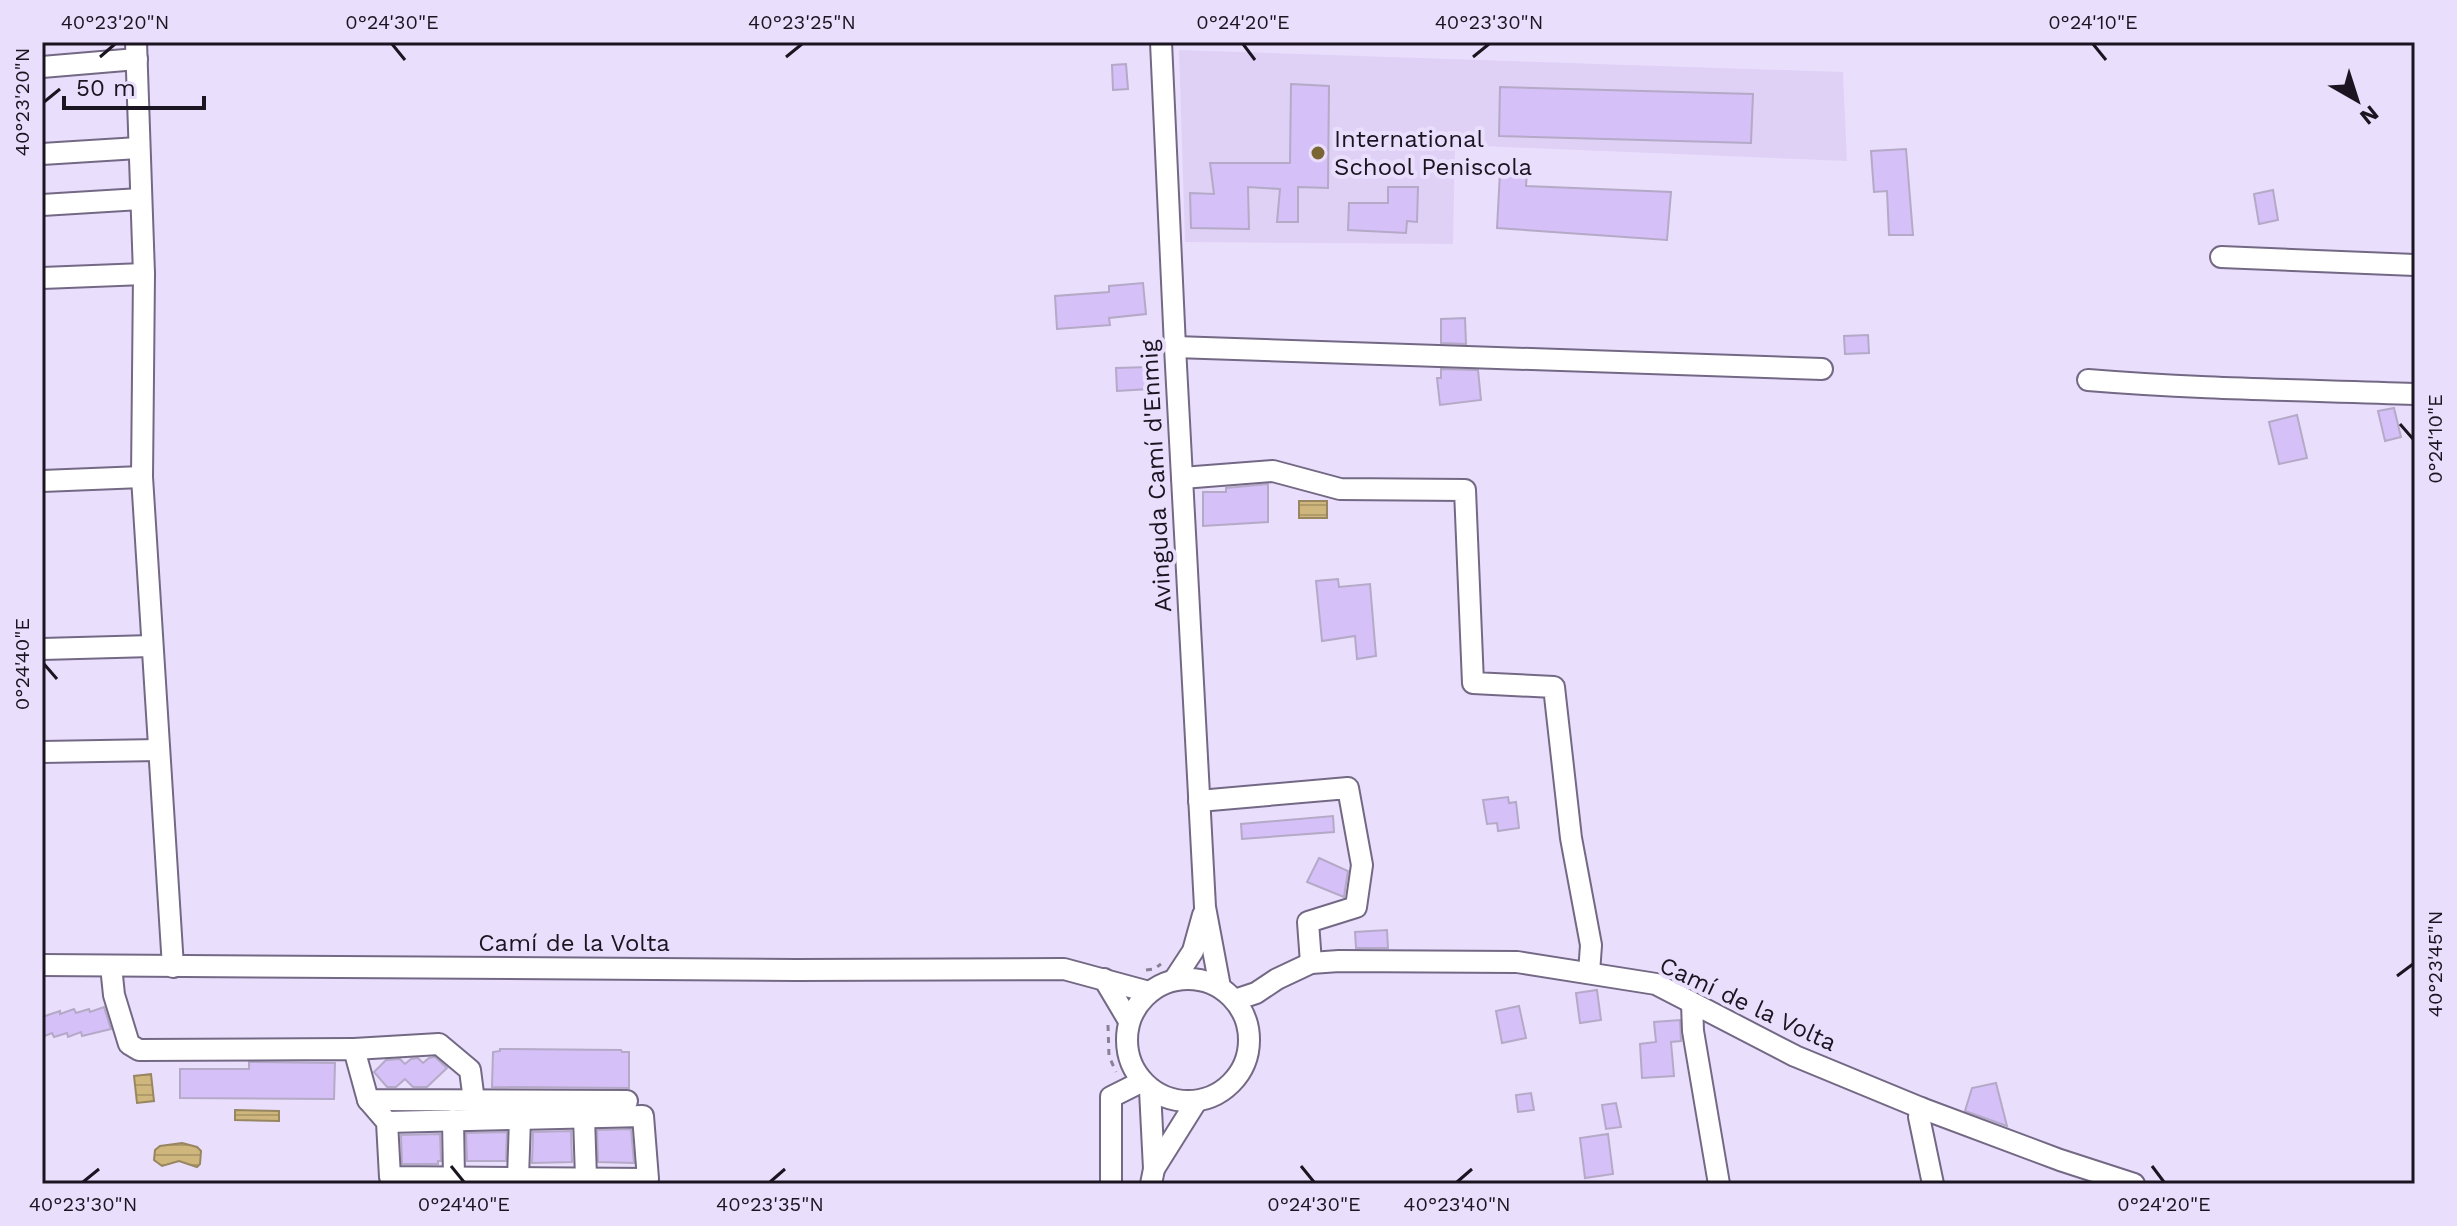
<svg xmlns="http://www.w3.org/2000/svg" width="2457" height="1226" font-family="'Work Sans',sans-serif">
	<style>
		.built { fill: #dfd1f6 }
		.water { fill: url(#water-rules); stroke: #988660; stroke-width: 2 }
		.building { fill: #d6c0f8; stroke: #b4a9c6; stroke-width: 2 }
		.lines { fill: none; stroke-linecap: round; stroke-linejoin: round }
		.minor-casing { stroke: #736984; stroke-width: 24 }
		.path { stroke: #898196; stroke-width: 3; stroke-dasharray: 6 6; stroke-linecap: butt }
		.minor { stroke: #fff; stroke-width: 20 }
		.ticks { fill: none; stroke: #1a1520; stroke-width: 3 }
		.poi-dot { fill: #7a6635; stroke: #eadefd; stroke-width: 3 }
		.labels { text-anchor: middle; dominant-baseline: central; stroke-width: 8; stroke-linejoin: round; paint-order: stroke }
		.poi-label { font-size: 24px; fill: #1a1520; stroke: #eadefd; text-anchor: start }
		.street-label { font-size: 24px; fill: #1a1520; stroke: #eadefd }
		.neatline { fill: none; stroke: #1a1520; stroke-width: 3 }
		.ticks-label { font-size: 20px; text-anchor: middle; fill: #1a1520 }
	</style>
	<defs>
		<pattern id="water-rules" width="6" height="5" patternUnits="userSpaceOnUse" patternTransform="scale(2)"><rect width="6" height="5" fill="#ceb67c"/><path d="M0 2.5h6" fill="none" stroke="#b09c6b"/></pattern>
	</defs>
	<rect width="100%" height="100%" fill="#eadefd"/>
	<polygon class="built" points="1179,50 1843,72 1847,161 1455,145 1453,244 1185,242"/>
	<g class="water">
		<rect x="1299" y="501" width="28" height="17"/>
		<polygon points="151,1074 154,1101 137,1103 134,1076"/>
		<polygon points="235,1110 279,1111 279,1121 235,1120"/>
		<polygon points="182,1143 197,1147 201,1151 200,1164 197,1167 179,1161 162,1166 154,1160 155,1150 160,1146"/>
	</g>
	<g class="building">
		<polygon points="1126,64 1128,89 1113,90 1112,65"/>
		<polygon points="1291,84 1329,86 1328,188 1298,187 1298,222 1277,222 1280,189 1248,187 1249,229 1191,228 1190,193 1214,194 1210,163 1290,163"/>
		<polygon points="1500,87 1753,94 1751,143 1499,136"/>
		<polygon points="1906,149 1913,235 1889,235 1887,191 1874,192 1871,151"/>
		<polygon points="1500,172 1527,172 1526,186 1671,192 1667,240 1497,228"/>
		<polygon points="1388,187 1418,187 1417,222 1407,221 1406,233 1348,230 1349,203 1388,203"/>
		<polygon points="2273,190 2278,220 2259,224 2254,194"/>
		<polygon points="1143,283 1146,314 1109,318 1110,325 1057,329 1055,296 1109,292 1109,286"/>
		<polygon points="1465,318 1466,344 1441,343 1441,319"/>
		<polygon points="1868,335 1869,353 1845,354 1844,336"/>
		<polygon points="1149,367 1150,389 1117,391 1116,368"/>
		<polygon points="1441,369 1478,370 1481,400 1440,405 1437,378 1441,378"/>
		<polygon points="2394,408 2401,437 2385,441 2378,411"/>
		<polygon points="2297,415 2307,458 2279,464 2269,422"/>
		<polygon points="1268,484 1268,522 1203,526 1203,492 1226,492 1226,488"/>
		<polygon points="1338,579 1339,587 1370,584 1376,656 1357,659 1355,636 1322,641 1316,581"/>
		<polygon points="1508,797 1509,803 1516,802 1519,828 1498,831 1497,823 1487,824 1483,800"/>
		<polygon points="1333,816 1334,832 1242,839 1241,824"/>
		<polygon points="1319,858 1348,871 1344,897 1307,882"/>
		<polygon points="1387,930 1388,948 1356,948 1355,932"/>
		<polygon points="1597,990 1601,1020 1580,1023 1576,993"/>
		<polygon points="1519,1006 1526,1038 1502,1043 1496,1011"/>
		<polygon points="104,1007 111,1029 82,1036 81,1032 68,1037 67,1033 54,1037 52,1033 42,1037 42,1017 60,1011 60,1014 74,1009 76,1013 89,1009 90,1012"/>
		<polygon points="1680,1020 1681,1041 1671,1042 1674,1076 1642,1078 1640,1044 1656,1042 1654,1022"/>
		<polygon points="500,1049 621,1050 622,1052 629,1052 629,1088 492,1087 493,1052 500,1051"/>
		<polygon points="435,1057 447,1068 427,1087 413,1087 405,1079 396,1087 387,1087 374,1072 386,1060 400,1059 405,1064 411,1059 418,1058 423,1063 429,1058"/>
		<polygon points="249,1062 335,1063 334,1099 180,1098 180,1069 249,1069"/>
		<polygon points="1996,1083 2007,1126 1965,1111 1972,1088"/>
		<polygon points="1531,1093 1534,1110 1518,1112 1516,1095"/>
		<polygon points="1616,1103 1621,1127 1606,1129 1602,1105"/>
		<polygon points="631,1129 634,1163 598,1162 597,1130"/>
		<polygon points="571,1131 572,1162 532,1163 533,1132"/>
		<polygon points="507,1132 506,1161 467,1161 466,1133"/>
		<polygon points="440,1134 441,1161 438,1161 438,1164 402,1164 401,1135"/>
		<polygon points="1608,1134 1613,1174 1585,1178 1580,1138"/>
	</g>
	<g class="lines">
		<defs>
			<g id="minor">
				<polyline points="136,42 144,274 142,477 173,967"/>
				<polyline points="1161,42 1175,347 1205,907 1220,987"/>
				<polyline points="42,67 137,59"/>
				<polyline points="42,154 138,148"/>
				<polyline points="42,205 140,199"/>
				<polyline points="2221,257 2415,265"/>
				<polyline points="42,278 144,274"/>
				<polyline points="1175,347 1822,369"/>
				<path d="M2088,380c109,9 218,10 327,14"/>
				<polyline points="1182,478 1273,471 1340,489 1465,490 1473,683 1554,687 1571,838 1591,945 1589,973"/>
				<polyline points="42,481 142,477"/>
				<polyline points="42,649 152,646"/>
				<polyline points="42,752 159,750"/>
				<polyline points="1199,801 1348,788 1362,865 1356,907 1308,922 1311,963"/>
				<polyline points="42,965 796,970 1064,969 1149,992"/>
				<polyline points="111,966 114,995 129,1044 139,1050 354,1049 368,1100 627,1101"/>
				<circle cx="1188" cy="1040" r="61"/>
				<polyline points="1104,979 1129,1021"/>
				<polyline points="1174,980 1193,951 1203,915"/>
				<polyline points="1235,1000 1256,993 1277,979 1311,963 1339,961 1517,962 1656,984 1795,1056 1921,1108 2060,1160 2134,1184"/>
				<polyline points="1692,1003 1693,1031 1719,1184"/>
				<polyline points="354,1049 439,1044 470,1070 474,1101"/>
				<polyline points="1150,1090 1154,1169 1151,1184"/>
				<polyline points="368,1100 387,1122 390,1177 648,1179 643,1116 387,1122"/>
				<polyline points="1921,1108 1919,1117 1933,1184"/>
				<polyline points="584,1117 586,1178"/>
				<polyline points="453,1120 454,1178"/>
				<polyline points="1154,1169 1196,1102"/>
				<polyline points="518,1178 520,1119"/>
				<polyline points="1111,1184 1111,1097 1141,1082"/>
			</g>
		</defs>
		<use href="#minor" class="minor-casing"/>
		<g class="path">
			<polyline points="1146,970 1154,969 1161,964"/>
			<polyline points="1108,1025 1109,1056 1116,1072"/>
		</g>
		<use href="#minor" class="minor"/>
	</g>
	<path class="ticks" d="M392,44l13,16M1243,44l12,16M2093,44l13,16M100,57l15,-13M786,57l16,-13M1473,57l16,-13M44,102l16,-13M2400,424l13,15M44,664l13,15M2397,976l16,-12M451,1166l13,16M1301,1166l13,16M2152,1166l12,16M83,1182l16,-13M770,1182l15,-13M1457,1182l15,-13"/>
	<circle class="poi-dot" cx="1318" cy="153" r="8"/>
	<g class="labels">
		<g class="poi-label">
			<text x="1334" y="139">International<tspan x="1334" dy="28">School Peniscola</tspan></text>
		</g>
		<g class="street-label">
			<text transform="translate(1156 476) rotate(-93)">Avinguda Camí d'Enmig</text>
			<text x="574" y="943">Camí de la Volta</text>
			<text transform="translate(1748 1004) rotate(25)">Camí de la Volta</text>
		</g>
	</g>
	<rect width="2457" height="1226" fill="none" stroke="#eadefd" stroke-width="88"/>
	<g transform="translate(2357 100) rotate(141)" stroke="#eadefd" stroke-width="6" paint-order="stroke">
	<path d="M0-6L14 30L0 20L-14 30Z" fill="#1a1520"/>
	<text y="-12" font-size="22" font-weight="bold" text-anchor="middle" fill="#1a1520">N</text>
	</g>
	<path d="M64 96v12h140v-12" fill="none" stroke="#1a1520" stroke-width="4"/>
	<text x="76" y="96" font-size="24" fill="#1a1520" stroke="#eadefd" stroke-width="6" paint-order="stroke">50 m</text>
	<rect x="44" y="44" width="2369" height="1138" class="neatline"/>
	<g class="ticks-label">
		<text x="115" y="29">40°23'20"N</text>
		<text x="392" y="29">0°24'30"E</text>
		<text x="802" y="29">40°23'25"N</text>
		<text x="1243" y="29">0°24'20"E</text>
		<text x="1489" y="29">40°23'30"N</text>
		<text x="2093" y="29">0°24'10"E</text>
		<text transform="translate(22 102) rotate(-90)" y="7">40°23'20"N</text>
		<text transform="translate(2435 439) rotate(-90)" y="7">0°24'10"E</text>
		<text transform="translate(22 664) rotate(-90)" y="7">0°24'40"E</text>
		<text transform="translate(2435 964) rotate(-90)" y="7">40°23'45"N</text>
		<text x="83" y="1211">40°23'30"N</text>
		<text x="464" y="1211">0°24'40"E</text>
		<text x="770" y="1211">40°23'35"N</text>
		<text x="1314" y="1211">0°24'30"E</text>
		<text x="1457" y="1211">40°23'40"N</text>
		<text x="2164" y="1211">0°24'20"E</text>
	</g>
</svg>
